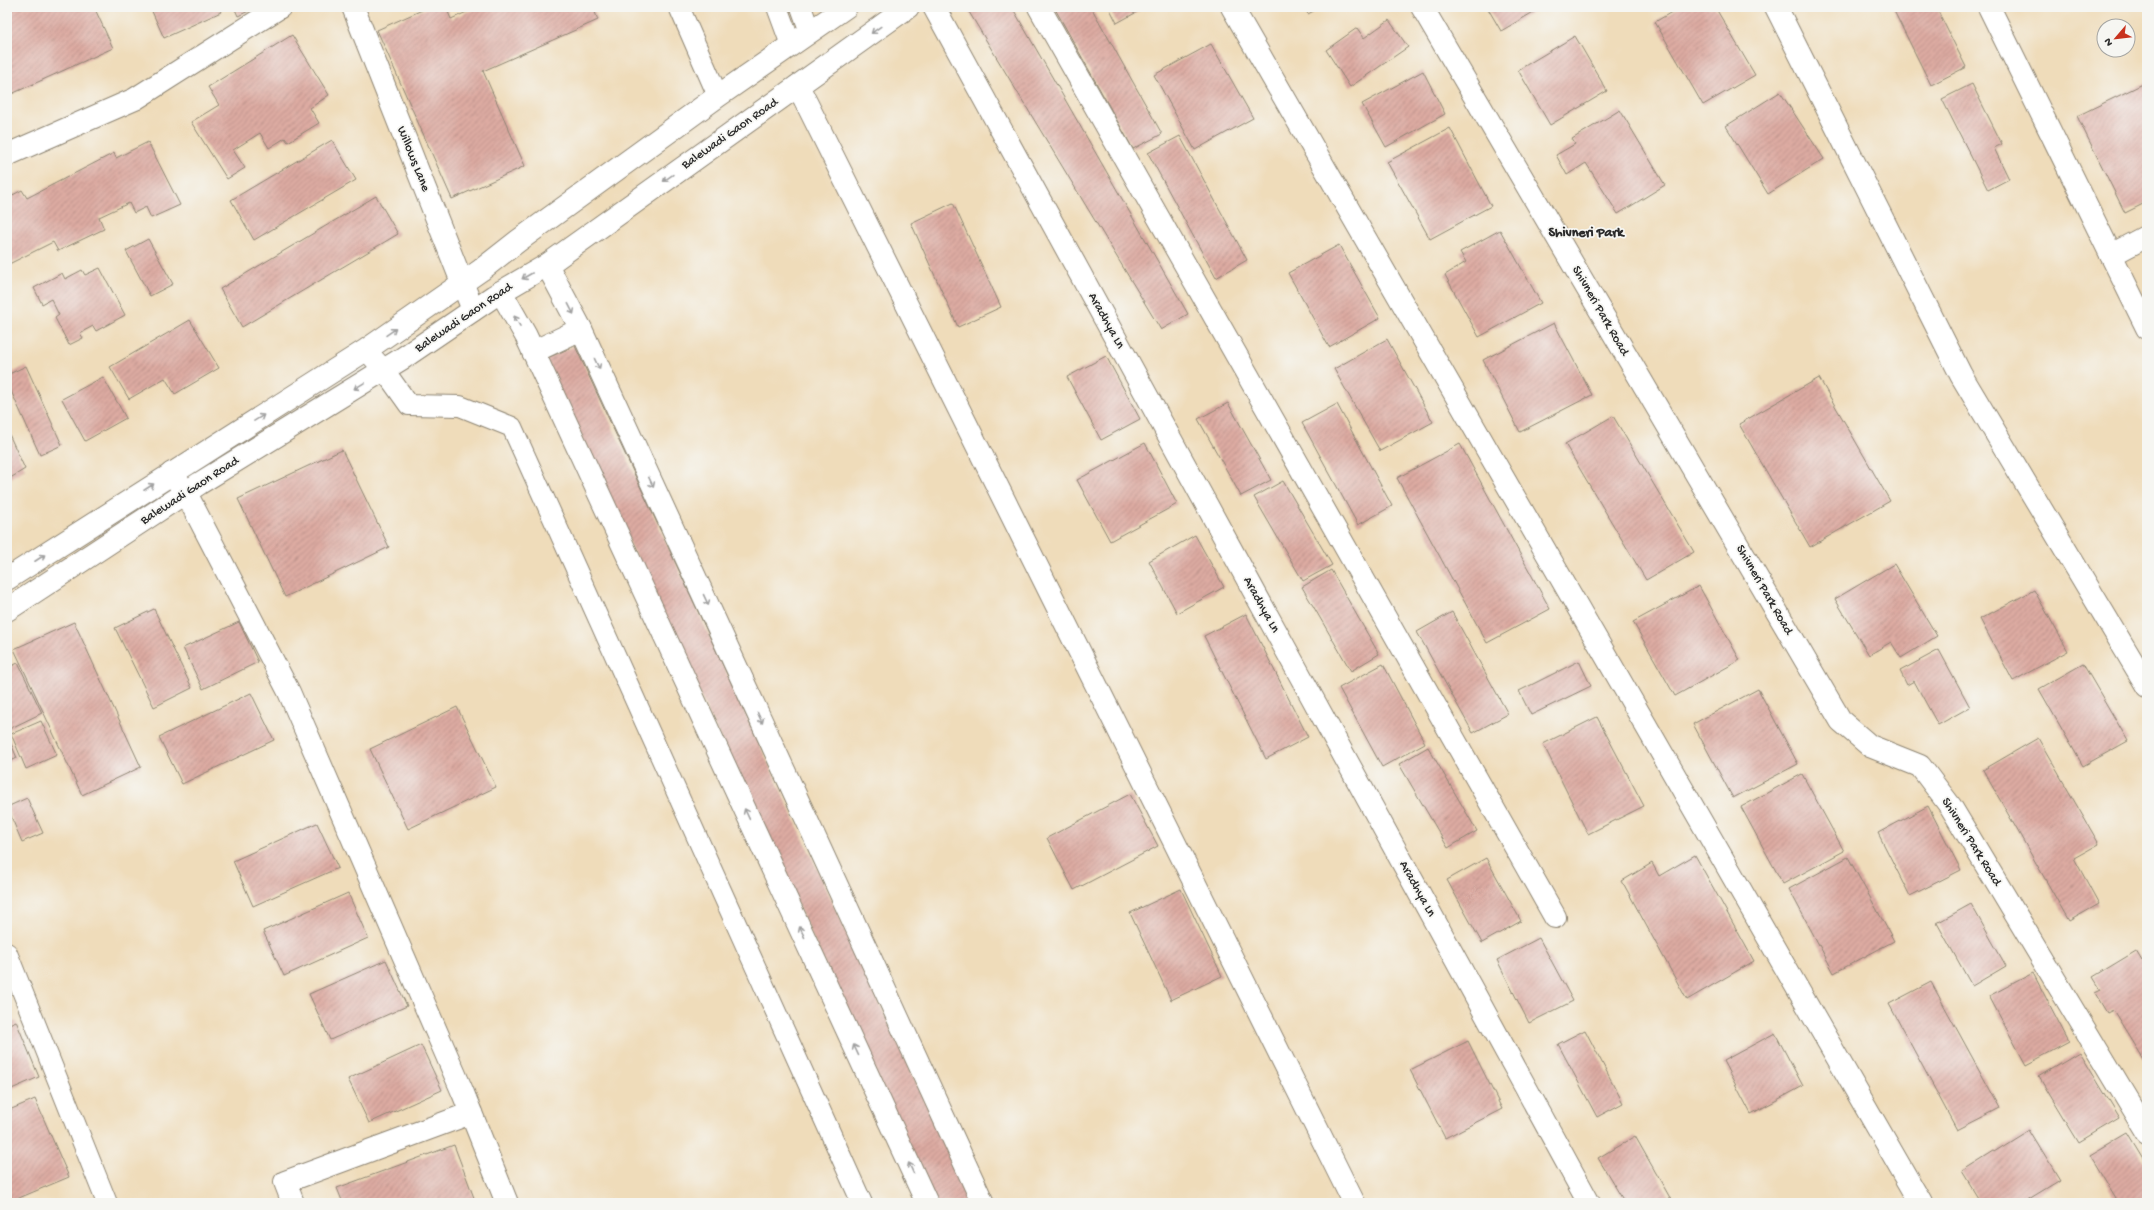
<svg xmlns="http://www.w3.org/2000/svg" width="2154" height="1210" font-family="'Gochi Hand',sans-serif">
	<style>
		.building { fill: url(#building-hatch) }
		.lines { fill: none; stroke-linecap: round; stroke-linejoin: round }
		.lane-casing { stroke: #8d8472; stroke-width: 22 }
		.street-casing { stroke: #8d8472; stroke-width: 24 }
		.secondary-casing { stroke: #8d8472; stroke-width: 24 }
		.lane { stroke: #fff; stroke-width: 20 }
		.street { stroke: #fff; stroke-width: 22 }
		.secondary { stroke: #fff; stroke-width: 22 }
		.oneway { stroke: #a0a0a0 }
		.labels { text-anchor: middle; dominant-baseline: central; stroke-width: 3.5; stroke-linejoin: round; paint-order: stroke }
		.street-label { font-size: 13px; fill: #2b2b2b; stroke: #f6f6f2 }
		.neighbourhood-label { font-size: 14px; font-weight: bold; fill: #2b2b2b; stroke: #f6f6f2 }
	</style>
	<defs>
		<pattern id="building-hatch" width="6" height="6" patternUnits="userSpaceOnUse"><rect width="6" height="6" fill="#ddaba2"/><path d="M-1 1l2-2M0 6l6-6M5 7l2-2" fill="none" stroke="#b38b84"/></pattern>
	</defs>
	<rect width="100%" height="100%" fill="#f6f6f2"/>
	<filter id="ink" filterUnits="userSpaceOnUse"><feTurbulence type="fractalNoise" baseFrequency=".025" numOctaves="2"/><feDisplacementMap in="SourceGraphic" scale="8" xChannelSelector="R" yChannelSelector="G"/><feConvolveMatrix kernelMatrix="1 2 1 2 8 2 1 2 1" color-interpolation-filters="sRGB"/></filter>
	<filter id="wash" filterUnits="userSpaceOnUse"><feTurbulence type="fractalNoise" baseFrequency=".012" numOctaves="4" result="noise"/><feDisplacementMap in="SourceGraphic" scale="16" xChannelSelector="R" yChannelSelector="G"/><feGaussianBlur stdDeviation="0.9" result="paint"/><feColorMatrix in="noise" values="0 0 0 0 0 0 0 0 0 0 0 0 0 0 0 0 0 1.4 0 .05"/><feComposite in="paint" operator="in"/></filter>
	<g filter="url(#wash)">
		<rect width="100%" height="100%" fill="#efdcba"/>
		<g id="blocks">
			<g class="building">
				<polygon points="7,7 94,7 113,48 7,96"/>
				<polygon points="150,7 218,7 221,12 164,38"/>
				<polygon points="234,7 257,7 238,16"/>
				<polygon points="429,7 446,7 451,19 478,7 593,7 598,20 483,71 525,166 452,199 377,30"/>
				<polygon points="966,7 1012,7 1188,314 1161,330"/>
				<polygon points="1054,7 1091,7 1162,134 1133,149"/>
				<polygon points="1109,7 1146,7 1117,23"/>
				<polygon points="1303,7 1321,7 1308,14"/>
				<polygon points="1487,7 1542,7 1501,31"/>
				<polygon points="1680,7 1715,7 1755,75 1703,105 1655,22"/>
				<polygon points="1892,7 1936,7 1966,67 1931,85"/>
				<polygon points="1389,20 1408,47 1350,87 1326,50 1357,28 1364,38"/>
				<polygon points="292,35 329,95 310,108 319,123 288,142 285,138 269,148 260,133 233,150 245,168 227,179 191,122 219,105 208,87"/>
				<polygon points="1575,36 1607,91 1550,125 1518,70"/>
				<polygon points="1211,44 1253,118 1195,150 1154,75"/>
				<polygon points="1423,71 1445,114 1386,147 1362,104"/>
				<polygon points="2147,82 2147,202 2125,213 2077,116"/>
				<polygon points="1972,84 2002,144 1994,148 2009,179 1988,190 1942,99"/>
				<polygon points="1780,92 1824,159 1768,194 1726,126"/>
				<polygon points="1620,110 1665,185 1618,214 1586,163 1567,175 1556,155 1575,144 1572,139"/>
				<polygon points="1450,128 1491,206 1430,239 1387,162"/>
				<polygon points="1180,136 1247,260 1216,278 1148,153"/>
				<polygon points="332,140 356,180 254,240 231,200"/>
				<polygon points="148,142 180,205 151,218 146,207 134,213 129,203 99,217 104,229 58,251 53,242 7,265 7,198 22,190 27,198 114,153 116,158"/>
				<polygon points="376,196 398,234 242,327 220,289"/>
				<polygon points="953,203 1001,307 958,327 911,223"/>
				<polygon points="1500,230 1541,303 1479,337 1445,275 1466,262 1460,252"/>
				<polygon points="148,239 173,284 150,296 126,251"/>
				<polygon points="1339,245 1380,318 1329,347 1288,273"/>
				<polygon points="100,268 125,315 96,331 93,326 80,333 83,338 69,345 55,318 59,315 51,299 42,304 34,288 62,273 65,279 82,270 85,275"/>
				<polygon points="190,320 219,368 175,394 165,378 129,399 110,367"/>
				<polygon points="1554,323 1592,395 1520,432 1483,360"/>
				<polygon points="1387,339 1433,422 1380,451 1334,369"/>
				<polygon points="575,346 972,1203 935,1203 545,359"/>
				<polygon points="1106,356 1140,419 1101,440 1067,377"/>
				<polygon points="26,366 62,445 40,455 7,382 7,375"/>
				<polygon points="103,377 126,418 85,441 62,399"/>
				<polygon points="1819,378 1890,501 1810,547 1739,424"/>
				<polygon points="1228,403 1271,480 1241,496 1198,419"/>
				<polygon points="1337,404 1392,506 1358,525 1302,423"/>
				<polygon points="1613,416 1694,552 1646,580 1565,444"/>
				<polygon points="7,430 25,469 7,480"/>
				<polygon points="1145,443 1177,504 1110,541 1077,480"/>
				<polygon points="1460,444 1550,609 1487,643 1397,478"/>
				<polygon points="342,450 389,547 285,597 238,499"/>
				<polygon points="1283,481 1332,565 1303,581 1254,497"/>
				<polygon points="1195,535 1224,587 1177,613 1149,561"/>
				<polygon points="1894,564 1937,636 1901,658 1891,642 1869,655 1835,599"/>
				<polygon points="1331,570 1379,654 1351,671 1302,587"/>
				<polygon points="1699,586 1740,660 1675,696 1633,622"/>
				<polygon points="2034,590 2068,651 2013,681 1980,619"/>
				<polygon points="154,609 192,688 154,707 115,628"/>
				<polygon points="1452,612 1508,714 1473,733 1417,632"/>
				<polygon points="1246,614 1308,737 1266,759 1204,636"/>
				<polygon points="74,622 141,767 82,795 14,649"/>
				<polygon points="239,622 258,662 203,689 183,648"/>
				<polygon points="1939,650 1970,707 1938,725 1914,681 1907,685 1900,671"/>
				<polygon points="1579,661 1591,686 1531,715 1519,691"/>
				<polygon points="18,663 42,713 7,730 7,668"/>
				<polygon points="1383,664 1425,743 1382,767 1339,688"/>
				<polygon points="2083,664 2128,741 2083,766 2039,689"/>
				<polygon points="1758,689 1798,764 1733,798 1693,724"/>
				<polygon points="251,693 274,740 182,784 159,737"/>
				<polygon points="457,707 496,787 408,829 370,749"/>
				<polygon points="1597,717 1644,806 1588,834 1543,744"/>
				<polygon points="41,721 57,755 26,769 11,734"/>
				<polygon points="2038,738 2099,844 2074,858 2099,904 2069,921 1983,770"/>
				<polygon points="9,739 17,758 7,763 7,740"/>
				<polygon points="1428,747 1477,831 1448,848 1399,764"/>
				<polygon points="1802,774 1844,851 1783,884 1741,807"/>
				<polygon points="1130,794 1158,846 1074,890 1047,838"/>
				<polygon points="27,798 43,833 22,842 7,807"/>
				<polygon points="1928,806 1961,870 1910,896 1878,833"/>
				<polygon points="317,823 338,868 253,906 233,861"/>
				<polygon points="1695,855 1754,961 1687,1000 1622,881 1652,863 1659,876"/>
				<polygon points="1848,857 1894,941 1834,973 1789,889"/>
				<polygon points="1486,858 1521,921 1482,943 1447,880"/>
				<polygon points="1181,889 1222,976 1171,1000 1130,913"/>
				<polygon points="348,893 368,938 284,976 263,931"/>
				<polygon points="1971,904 2006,966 1972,986 1937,923"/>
				<polygon points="1539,938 1573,1001 1529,1023 1497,960"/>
				<polygon points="2136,951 2142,961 2147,958 2147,1065 2113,1010 2107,1013 2095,993 2101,990 2093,977"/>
				<polygon points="386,960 407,1006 330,1040 309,994"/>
				<polygon points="2033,973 2069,1042 2026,1065 1989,996"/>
				<polygon points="1931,982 2000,1108 1957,1130 1889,1004"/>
				<polygon points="16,1021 39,1077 7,1091 7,1025"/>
				<polygon points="1585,1030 1623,1103 1597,1117 1558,1044"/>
				<polygon points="1775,1033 1803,1086 1751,1114 1723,1061"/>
				<polygon points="1468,1041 1502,1109 1445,1138 1410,1070"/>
				<polygon points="421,1045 442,1090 369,1123 348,1079"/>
				<polygon points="2079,1052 2119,1118 2079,1142 2039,1076"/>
				<polygon points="35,1099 69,1177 7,1203 7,1111"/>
				<polygon points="2029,1130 2060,1181 2024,1203 1981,1203 1962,1172"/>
				<polygon points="2127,1133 2147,1166 2147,1203 2119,1203 2090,1155"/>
				<polygon points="1635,1136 1673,1203 1625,1203 1598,1158"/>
				<polygon points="454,1145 476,1203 343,1203 337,1188"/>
			</g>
		</g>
	</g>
	<g filter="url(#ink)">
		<use href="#blocks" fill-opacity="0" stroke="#8d8472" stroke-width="1"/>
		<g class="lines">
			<defs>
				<g id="lane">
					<polyline points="679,7 718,96"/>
					<polyline points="777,7 791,45"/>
					<polyline points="801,7 810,32"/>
					<polyline points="366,350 384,370 409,405 460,406 512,427 862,1203"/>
					<polyline points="7,953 107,1203"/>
				</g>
				<g id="street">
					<polyline points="353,7 473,310"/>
					<polyline points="934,7 1589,1203"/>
					<polyline points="1039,7 1555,917"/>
					<polyline points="1232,7 1921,1203"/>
					<polyline points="1422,7 1841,721 1870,746 1920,766 1951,807 2147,1133"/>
					<polyline points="1776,7 1961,375 2147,686"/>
					<polyline points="1989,7 2147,328"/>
					<polyline points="798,86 1354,1203"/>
					<polyline points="7,155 135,99 280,7"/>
					<polyline points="2111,255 2147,236"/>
					<polyline points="547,265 581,329 983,1203"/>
					<polyline points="501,292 526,336 927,1203"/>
					<polyline points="533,352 581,329"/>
					<polyline points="172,473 186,493 289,692 463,1093 507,1203"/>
					<polyline points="293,1203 285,1182 471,1113"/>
				</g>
				<g id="secondary">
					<polyline points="7,579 366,350 481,270 518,241 718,96 846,7"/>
					<polyline points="7,610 200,483 403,358 494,296 547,265 908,7"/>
				</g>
			</defs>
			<use href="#lane" class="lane-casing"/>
			<use href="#street" class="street-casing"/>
			<use href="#secondary" class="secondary-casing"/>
			<use href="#lane" class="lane"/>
			<use href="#street" class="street"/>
			<use href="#secondary" class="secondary"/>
		</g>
		<defs><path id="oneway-shaft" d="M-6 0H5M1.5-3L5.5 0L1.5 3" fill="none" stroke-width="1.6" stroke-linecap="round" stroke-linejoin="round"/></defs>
		<g class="oneway">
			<use href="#oneway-shaft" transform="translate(876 30) rotate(144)"/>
			<use href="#oneway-shaft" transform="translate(668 178) rotate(145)"/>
			<use href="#oneway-shaft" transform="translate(527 276) rotate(150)"/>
			<use href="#oneway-shaft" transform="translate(571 309) rotate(63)"/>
			<use href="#oneway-shaft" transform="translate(517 321) rotate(-120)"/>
			<use href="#oneway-shaft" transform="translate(391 332) rotate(-35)"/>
			<use href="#oneway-shaft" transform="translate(597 364) rotate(65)"/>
			<use href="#oneway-shaft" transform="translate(359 386) rotate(149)"/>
			<use href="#oneway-shaft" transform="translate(259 418) rotate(-32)"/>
			<use href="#oneway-shaft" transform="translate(651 482) rotate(65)"/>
			<use href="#oneway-shaft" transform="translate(149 487) rotate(-33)"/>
			<use href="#oneway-shaft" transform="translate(40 558) rotate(-33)"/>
			<use href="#oneway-shaft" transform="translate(706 600) rotate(65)"/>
			<use href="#oneway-shaft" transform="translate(760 718) rotate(65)"/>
			<use href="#oneway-shaft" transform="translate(747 814) rotate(-115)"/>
			<use href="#oneway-shaft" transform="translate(802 932) rotate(-115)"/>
			<use href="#oneway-shaft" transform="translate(856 1050) rotate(-115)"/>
			<use href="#oneway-shaft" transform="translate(911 1168) rotate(-115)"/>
		</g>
	</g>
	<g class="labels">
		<g class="street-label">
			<text transform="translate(730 134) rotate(-35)">Balewadi Gaon Road</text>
			<text transform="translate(413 159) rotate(68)">Willows Lane</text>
			<text transform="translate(1600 311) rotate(60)">Shivneri Park Road</text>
			<text transform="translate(464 318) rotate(-34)">Balewadi Gaon Road</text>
			<text transform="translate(1106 321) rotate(61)">Aradhya Ln</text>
			<text transform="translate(190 491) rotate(-33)">Balewadi Gaon Road</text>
			<text transform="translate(1764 590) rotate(60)">Shivneri Park Road</text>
			<text transform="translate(1261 605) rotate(61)">Aradhya Ln</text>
			<text transform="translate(1971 842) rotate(58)">Shivneri Park Road</text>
			<text transform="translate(1417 889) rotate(61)">Aradhya Ln</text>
		</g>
		<g class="neighbourhood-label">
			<text x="1586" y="233">Shivneri Park</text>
		</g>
	</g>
	<rect width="2154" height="1210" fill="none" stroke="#f6f6f2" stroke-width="24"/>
	<g transform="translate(2116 38) rotate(242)"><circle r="19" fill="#f6f6f2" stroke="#a5a5a2"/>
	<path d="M0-3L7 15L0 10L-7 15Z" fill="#c8321e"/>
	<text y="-6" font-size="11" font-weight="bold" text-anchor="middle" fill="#2b2b2b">N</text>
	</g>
</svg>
